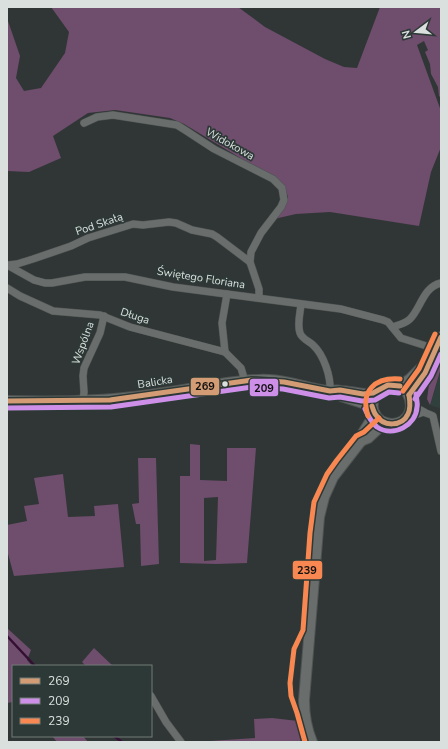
<svg xmlns="http://www.w3.org/2000/svg" width="448" height="749" font-family="'Nunito Sans',sans-serif">
	<style>
		.built { fill: #30413d }
		.green { fill: #6e4d6d; fill-rule: evenodd }
		.lines { fill: none; stroke-linecap: round; stroke-linejoin: round }
		.stream { stroke: #350e34; stroke-width: 2.5 }
		.street-casing { stroke: #4f5453; stroke-width: 8 }
		.secondary-casing { stroke: #4f5453; stroke-width: 12 }
		.street { stroke: #696e6c; stroke-width: 7 }
		.secondary { stroke: #696e6c; stroke-width: 10 }
		.bus-1-casing { stroke: #2d3936; stroke-width: 8 }
		.bus-2-casing { stroke: #2d3936; stroke-width: 8 }
		.bus-3-casing { stroke: #2d3936; stroke-width: 8 }
		.bus-1 { stroke: #d39c74; stroke-width: 5 }
		.bus-2 { stroke: #ce8fe9; stroke-width: 5 }
		.bus-3 { stroke: #f88751; stroke-width: 5 }
		.bus-dot { fill: #d9e0de; stroke: #2d3936; stroke-width: 1.5 }
		.labels { text-anchor: middle; dominant-baseline: central; stroke-width: 3.5; stroke-linejoin: round; paint-order: stroke }
		.street-label { font-size: 11px; fill: #d9e0de; stroke: #2d3936 }
		.line-badge { stroke: #2d3936; stroke-width: 1.5 }
		.pale-badge-label { font-size: 11px; text-anchor: middle; font-weight: bold; fill: #111 }
	</style>
	<rect width="100%" height="100%" fill="#303635"/>
	<polygon class="built" points="441,361 441,407 439,408 430,405 436,387 441,368 439,364"/>
	<g class="green">
		<polygon points="51,7 238,7 265,27 325,59 344,67 357,68 380,7 441,7 441,98 439,96 438,87 431,74 430,64 425,52 428,50 427,48 424,41 417,45 441,111 441,147 431,172 419,226 330,212 296,214 274,219 282,211 288,197 285,188 247,162 184,124 170,118 115,110 88,113 53,136 61,158 29,172 7,171 7,21 8,21 20,56 16,78 24,91 41,88 65,53 69,32"/>
		<polygon points="439,364 441,368 430,405 427,399 429,384 427,383"/>
		<path d="M190,444l10,1v35l27,1v-33h29l-9,115 -31,1 -36,-1v-87h10zM218,497l-2,63 -12,1v-63z"/>
		<polygon points="138,458 156,458 159,564 141,566 140,524 136,524 132,504 139,503"/>
		<polygon points="63,474 68,517 95,516 94,506 118,504 124,567 14,576 7,550 7,525 27,521 24,506 39,504 34,478"/>
		<polygon points="7,628 31,650 27,660 32,666 13,666 13,702 7,703"/>
		<polygon points="94,648 113,666 86,666 82,662"/>
		<polygon points="272,718 298,721 300,735 304,742 195,742 255,738 254,719"/>
		<polygon points="52,736 83,736 88,742 57,742"/>
	</g>
	<g class="lines">
		<g class="stream">
			<polyline points="7,636 35,666"/>
			<polyline points="114,736 122,742"/>
		</g>
		<defs>
			<g id="street">
				<polyline points="84,123 97,117 113,115 177,125 185,130 214,149 273,179 282,188 284,200 281,207 261,233 251,252 250,262"/>
				<polyline points="7,265 34,280 45,283 52,283 85,277 125,277 173,287 341,309 383,320 388,322 401,338 436,349"/>
				<polyline points="8,265 17,264 33,259 71,246 88,238 133,224 143,225 169,222 176,223 192,230 212,234 217,237 250,262 259,289 259,298"/>
				<polyline points="7,288 20,296 53,311 100,315 130,327 225,352 241,368 245,381"/>
				<path d="M301,305c-1,8 -4,20 -1,28 2,6 9,8 13,12 11,10 18,32 17,46"/>
				<path d="M392,327c6,-2 13,-3 18,-8 11,-11 13,-32 31,-36"/>
				<polyline points="225,352 222,323 227,294"/>
				<polyline points="83,401 84,392 83,376 84,368 100,333 104,316"/>
				<path d="M411,405c5,2 8,4 13,7 3,2 6,2 9,4l8,35"/>
				<polyline points="406,418 424,412"/>
				<polyline points="151,696 166,722 181,742"/>
			</g>
			<g id="secondary">
				<polyline points="400,386 410,379 424,365"/>
				<polyline points="409,395 425,373 441,337"/>
				<polyline points="341,396 372,406"/>
				<path d="M7,401c42,1 85,1 127,-4 27,-3 54,-8 81,-12 18,-3 36,-6 54,-5 21,1 40,9 60,11 4,0 8,-1 12,0 8,0 16,3 24,3 12,0 22,-14 35,-8 7,3 11,12 11,20 -2,31 -55,19 -33,-16"/>
				<polyline points="361,441 368,438 384,423"/>
				<path d="M312,742c-6,-14 -8,-26 -8,-42l15,-183 5,-20 9,-20 28,-36 2,-8 12,-19"/>
			</g>
		</defs>
		<use href="#street" class="street-casing"/>
		<use href="#secondary" class="secondary-casing"/>
		<use href="#street" class="street"/>
		<use href="#secondary" class="secondary"/>
		<defs>
			<g id="bus-1">
				<polyline points="409,395 425,373 441,337"/>
				<polyline points="7,401 110,400 252,380 284,382 330,391 340,390 363,394 373,393 388,385 400,386"/>
				<path d="M372,406c1,3 2,7 4,9 7,12 26,12 32,-1 3,-6 2,-13 1,-19"/>
			</g>
			<g id="bus-2">
				<polyline points="415,399 431,376 441,354"/>
				<polyline points="7,408 111,407 252,387 283,389 329,398 340,397 362,401 375,400 389,392 399,393"/>
				<path d="M365,409c3,7 6,13 12,18 17,11 39,-2 40,-20 1,-4 -1,-9 -1,-13"/>
			</g>
			<g id="bus-3">
				<polyline points="403,391 419,369 435,334"/>
				<path d="M368,416c-8,-25 7,-39 32,-37"/>
				<polyline points="305,742 297,713 291,696 290,683 294,649 303,630 310,533 314,502 327,474 337,460 356,436 364,432 379,418"/>
			</g>
		</defs>
		<use href="#bus-1" class="bus-1-casing"/>
		<use href="#bus-2" class="bus-2-casing"/>
		<use href="#bus-3" class="bus-3-casing"/>
		<use href="#bus-1" class="bus-1"/>
		<use href="#bus-2" class="bus-2"/>
		<use href="#bus-3" class="bus-3"/>
	</g>
	<circle class="bus-dot" cx="225" cy="384" r="3.5"/>
	<g class="labels">
		<g class="street-label">
			<text transform="translate(230 144) rotate(29)">Widokowa</text>
			<text transform="translate(99 224) rotate(-19)">Pod Skałą</text>
			<text transform="translate(201 278) rotate(9)">Świętego Floriana</text>
			<text transform="translate(135 316) rotate(18)">Długa</text>
			<text transform="translate(83 343) rotate(-70)">Wspólna</text>
			<text transform="translate(155 382) rotate(-9)">Balicka</text>
		</g>
	</g>
	<g class="line-badge">
		<rect x="190" y="377" width="30" height="19" rx="4" fill="#d39c74"/>
		<rect x="249" y="378" width="30" height="19" rx="4" fill="#ce8fe9"/>
		<rect x="292" y="560" width="31" height="20" rx="4" fill="#f88751"/>
	</g>
	<g class="pale-badge-label">
		<text x="205" y="390">269</text>
		<text x="264" y="392">209</text>
		<text x="307" y="574">239</text>
	</g>
	<rect width="448" height="749" fill="none" stroke="#d9e0de" stroke-width="16"/>
	<rect x="12" y="665" width="140" height="72" fill="#2d3936" stroke="#727c79"/>
	<rect x="20" y="678" width="20" height="6" fill="#d39c74" stroke="#727c79"/>
	<text x="48" y="685" font-size="12" fill="#d9e0de">269</text>
	<rect x="20" y="698" width="20" height="6" fill="#ce8fe9" stroke="#727c79"/>
	<text x="48" y="705" font-size="12" fill="#d9e0de">209</text>
	<rect x="20" y="718" width="20" height="6" fill="#f88751" stroke="#727c79"/>
	<text x="48" y="725" font-size="12" fill="#d9e0de">239</text>
	<g transform="translate(416 32) rotate(254)" stroke="#2d3936" stroke-width="3" paint-order="stroke">
	<path d="M0-3L7 15L0 10L-7 15Z" fill="#d9e0de"/>
	<text y="-6" font-size="11" font-weight="bold" text-anchor="middle" fill="#d9e0de">N</text>
	</g>
</svg>
